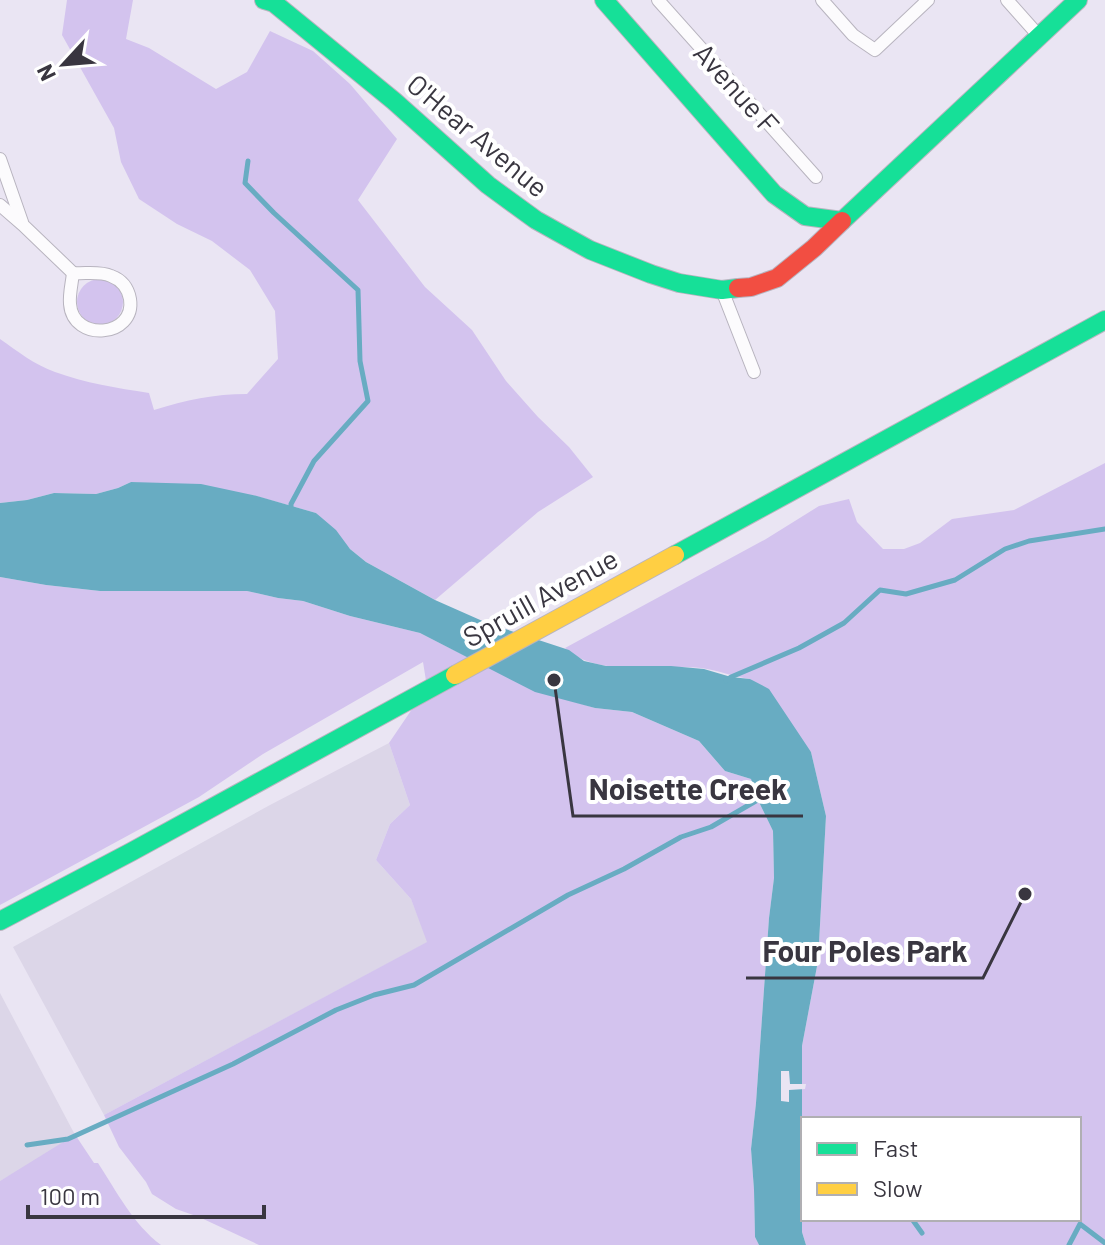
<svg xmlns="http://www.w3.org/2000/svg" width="1105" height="1245" font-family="Barlow,sans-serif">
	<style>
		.commercial { fill: #dcd6e8 }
		.green { fill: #d3c3ee; fill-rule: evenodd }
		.water { fill: #68acc2 }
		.pier { fill: #eae5f3 }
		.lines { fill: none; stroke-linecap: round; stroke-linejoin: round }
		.stream { stroke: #68acc2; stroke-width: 5 }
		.street-casing { stroke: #b8b4bf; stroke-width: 14 }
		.fast-casing { stroke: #b8b4bf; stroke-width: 20 }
		.slow-casing { stroke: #b8b4bf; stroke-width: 20 }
		.jam-casing { stroke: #b8b4bf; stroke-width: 20 }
		.street { stroke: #fcfbfd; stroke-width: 12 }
		.fast { stroke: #16e098; stroke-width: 18 }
		.slow { stroke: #ffcf43; stroke-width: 18 }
		.jam { stroke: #f24e42; stroke-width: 18 }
		.labels { text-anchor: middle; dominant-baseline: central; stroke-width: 8; stroke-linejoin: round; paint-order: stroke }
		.street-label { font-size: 28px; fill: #393640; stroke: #fff }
		.leader { fill: none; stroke: #393640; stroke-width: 3 }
		.callout-dot { fill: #393640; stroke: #fff; stroke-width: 3 }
		.callout-label { font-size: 30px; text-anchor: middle; font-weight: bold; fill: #393640; stroke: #fff; stroke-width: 8; stroke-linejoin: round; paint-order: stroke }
	</style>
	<rect width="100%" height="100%" fill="#eae5f3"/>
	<g class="commercial">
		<polygon points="389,743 410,805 390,824 376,860 411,899 428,942 104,1115 13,947 270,805"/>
		<polygon points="0,993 74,1133 50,1153 0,1181"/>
	</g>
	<g class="green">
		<path d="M67,0h66l-7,39 23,9 67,41 31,-17 23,-41 43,20 37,33 47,55 -39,61 67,87 47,43 34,51 32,36 31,30 24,30 -55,35 -103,88 -69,-38 -16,-13 -34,-36 -60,-17 -125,-14 -13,6 -22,6 -42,-1 -27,7 -27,3v-164c17,12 35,26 55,33 30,11 62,16 94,21l5,17c32,-10 60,-16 93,-16l31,-35 -3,-48 -25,-41 -38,-29 -35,-17 -38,-25 -18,-37 -7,-34 -52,-93z"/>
		<circle cx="100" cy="302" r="23"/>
		<path d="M1105,463v782h-299l-4,-13v-186l16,-85 8,-145 -15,-64 -61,-73c-16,-2 -33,-9 -49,-11 -34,-4 -84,5 -114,-7 -8,-2 -15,-8 -22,-13l201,-109 53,-33 30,-7 8,23 26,27h21l16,-6 32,-24 62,-9zM803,1119h276v100h-276z"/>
		<polygon points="0,577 46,585 100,591 247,591 278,598 303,601 350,616 420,633 491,669 575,702 595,708 632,712 699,741 725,771 751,779 758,800 773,831 774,878 769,918 756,1103 751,1149 754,1190 755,1237 759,1245 259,1245 199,1217 176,1209 152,1194 146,1182 119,1147 104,1115 427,942 411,899 376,860 390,824 410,805 389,743 427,687 423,662 263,754 199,797 0,905"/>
		<path d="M74,1133l20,30h4c19,29 35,61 63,82h-161v-64l68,-42z"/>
	</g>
	<polygon class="water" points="131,482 201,484 257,496 316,513 336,530 350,549 366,562 435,600 487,623 569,650 584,661 606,666 671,666 704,669 731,677 750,679 769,689 811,752 826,816 818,961 802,1046 802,1232 806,1245 759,1245 755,1237 754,1190 751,1149 756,1103 769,918 774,878 773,831 758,800 751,779 725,771 699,741 632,712 595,708 535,692 420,633 350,616 303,601 278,598 247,591 100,591 46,585 0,577 0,503 27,500 54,493 96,494 118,488"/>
	<polygon class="pier" points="781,1071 789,1071 790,1084 806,1084 805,1089 789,1090 789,1102 781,1101"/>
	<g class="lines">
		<g class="stream">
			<polyline points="248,161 245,183 274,213 358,290 360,361 368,401 314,461 291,504 291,508"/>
			<polyline points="726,681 731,677 799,648 844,623 880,590 906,594 955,580 1005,549 1029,541 1105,529"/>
			<polyline points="27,1145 68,1139 233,1064 336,1010 374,995 414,985 568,895 624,869 681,837 711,827 761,798"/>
			<polyline points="912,1219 922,1233"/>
			<polyline points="1069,1245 1080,1224 1105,1243"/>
		</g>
		<defs>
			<g id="street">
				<polyline points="658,0 816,177"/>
				<polyline points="822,0 853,35 875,50 928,0"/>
				<polyline points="1007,0 1039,36"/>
				<polyline points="0,159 22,222"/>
				<polyline points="0,205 23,225 73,273"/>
				<path d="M73,273c12,1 27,-2 38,3 11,4 17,12 19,23 6,38 -57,44 -60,5 -1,-10 2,-21 3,-31z"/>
				<polyline points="722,290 754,372"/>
			</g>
			<g id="fast">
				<polyline points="264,0 274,3 394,101 488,185 536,220 590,250 651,274 679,283 722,290 738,288"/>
				<polyline points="604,0 774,194 805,216 842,221 1078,0"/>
				<polyline points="675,555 1105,320"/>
				<polyline points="0,921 131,852 455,675"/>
			</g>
			<polyline id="slow" points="455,675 675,555"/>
			<polyline id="jam" points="738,288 751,287 777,278 814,248 842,221"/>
		</defs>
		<use href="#street" class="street-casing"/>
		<use href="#fast" class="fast-casing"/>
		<use href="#slow" class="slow-casing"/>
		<use href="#jam" class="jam-casing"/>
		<use href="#street" class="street"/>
		<use href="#fast" class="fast"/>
		<use href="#slow" class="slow"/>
		<use href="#jam" class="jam"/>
	</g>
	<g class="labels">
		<g class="street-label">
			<text transform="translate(737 88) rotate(48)">Avenue F</text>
			<text transform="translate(478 135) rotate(40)">O'Hear Avenue</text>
			<text transform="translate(540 597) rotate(-29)">Spruill Avenue</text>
		</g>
	</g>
	<path class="leader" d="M554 680L573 816H803M1025 894L983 978H746"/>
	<g class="callout-dot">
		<circle cx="554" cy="680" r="8"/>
		<circle cx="1025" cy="894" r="8"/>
	</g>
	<g class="callout-label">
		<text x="688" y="800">Noisette Creek</text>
		<text x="865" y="962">Four Poles Park</text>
	</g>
	<rect x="801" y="1117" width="280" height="104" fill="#ffffff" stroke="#b0afb3" stroke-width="2"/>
	<rect x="817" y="1143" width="40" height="12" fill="#16e098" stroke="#b0afb3" stroke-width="2"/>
	<text x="873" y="1157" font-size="24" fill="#393640">Fast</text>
	<rect x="817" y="1183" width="40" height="12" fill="#ffcf43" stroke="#b0afb3" stroke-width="2"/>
	<text x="873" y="1197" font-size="24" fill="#393640">Slow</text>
	<g transform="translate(64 64) rotate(244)" stroke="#ffffff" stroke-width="6" paint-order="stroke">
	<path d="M0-6L14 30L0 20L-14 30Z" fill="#393640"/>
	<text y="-12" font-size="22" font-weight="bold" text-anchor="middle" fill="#393640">N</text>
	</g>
	<path d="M28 1205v12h236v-12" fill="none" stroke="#393640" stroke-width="4"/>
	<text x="40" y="1205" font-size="24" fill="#393640" stroke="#ffffff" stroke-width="6" paint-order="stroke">100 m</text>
</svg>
